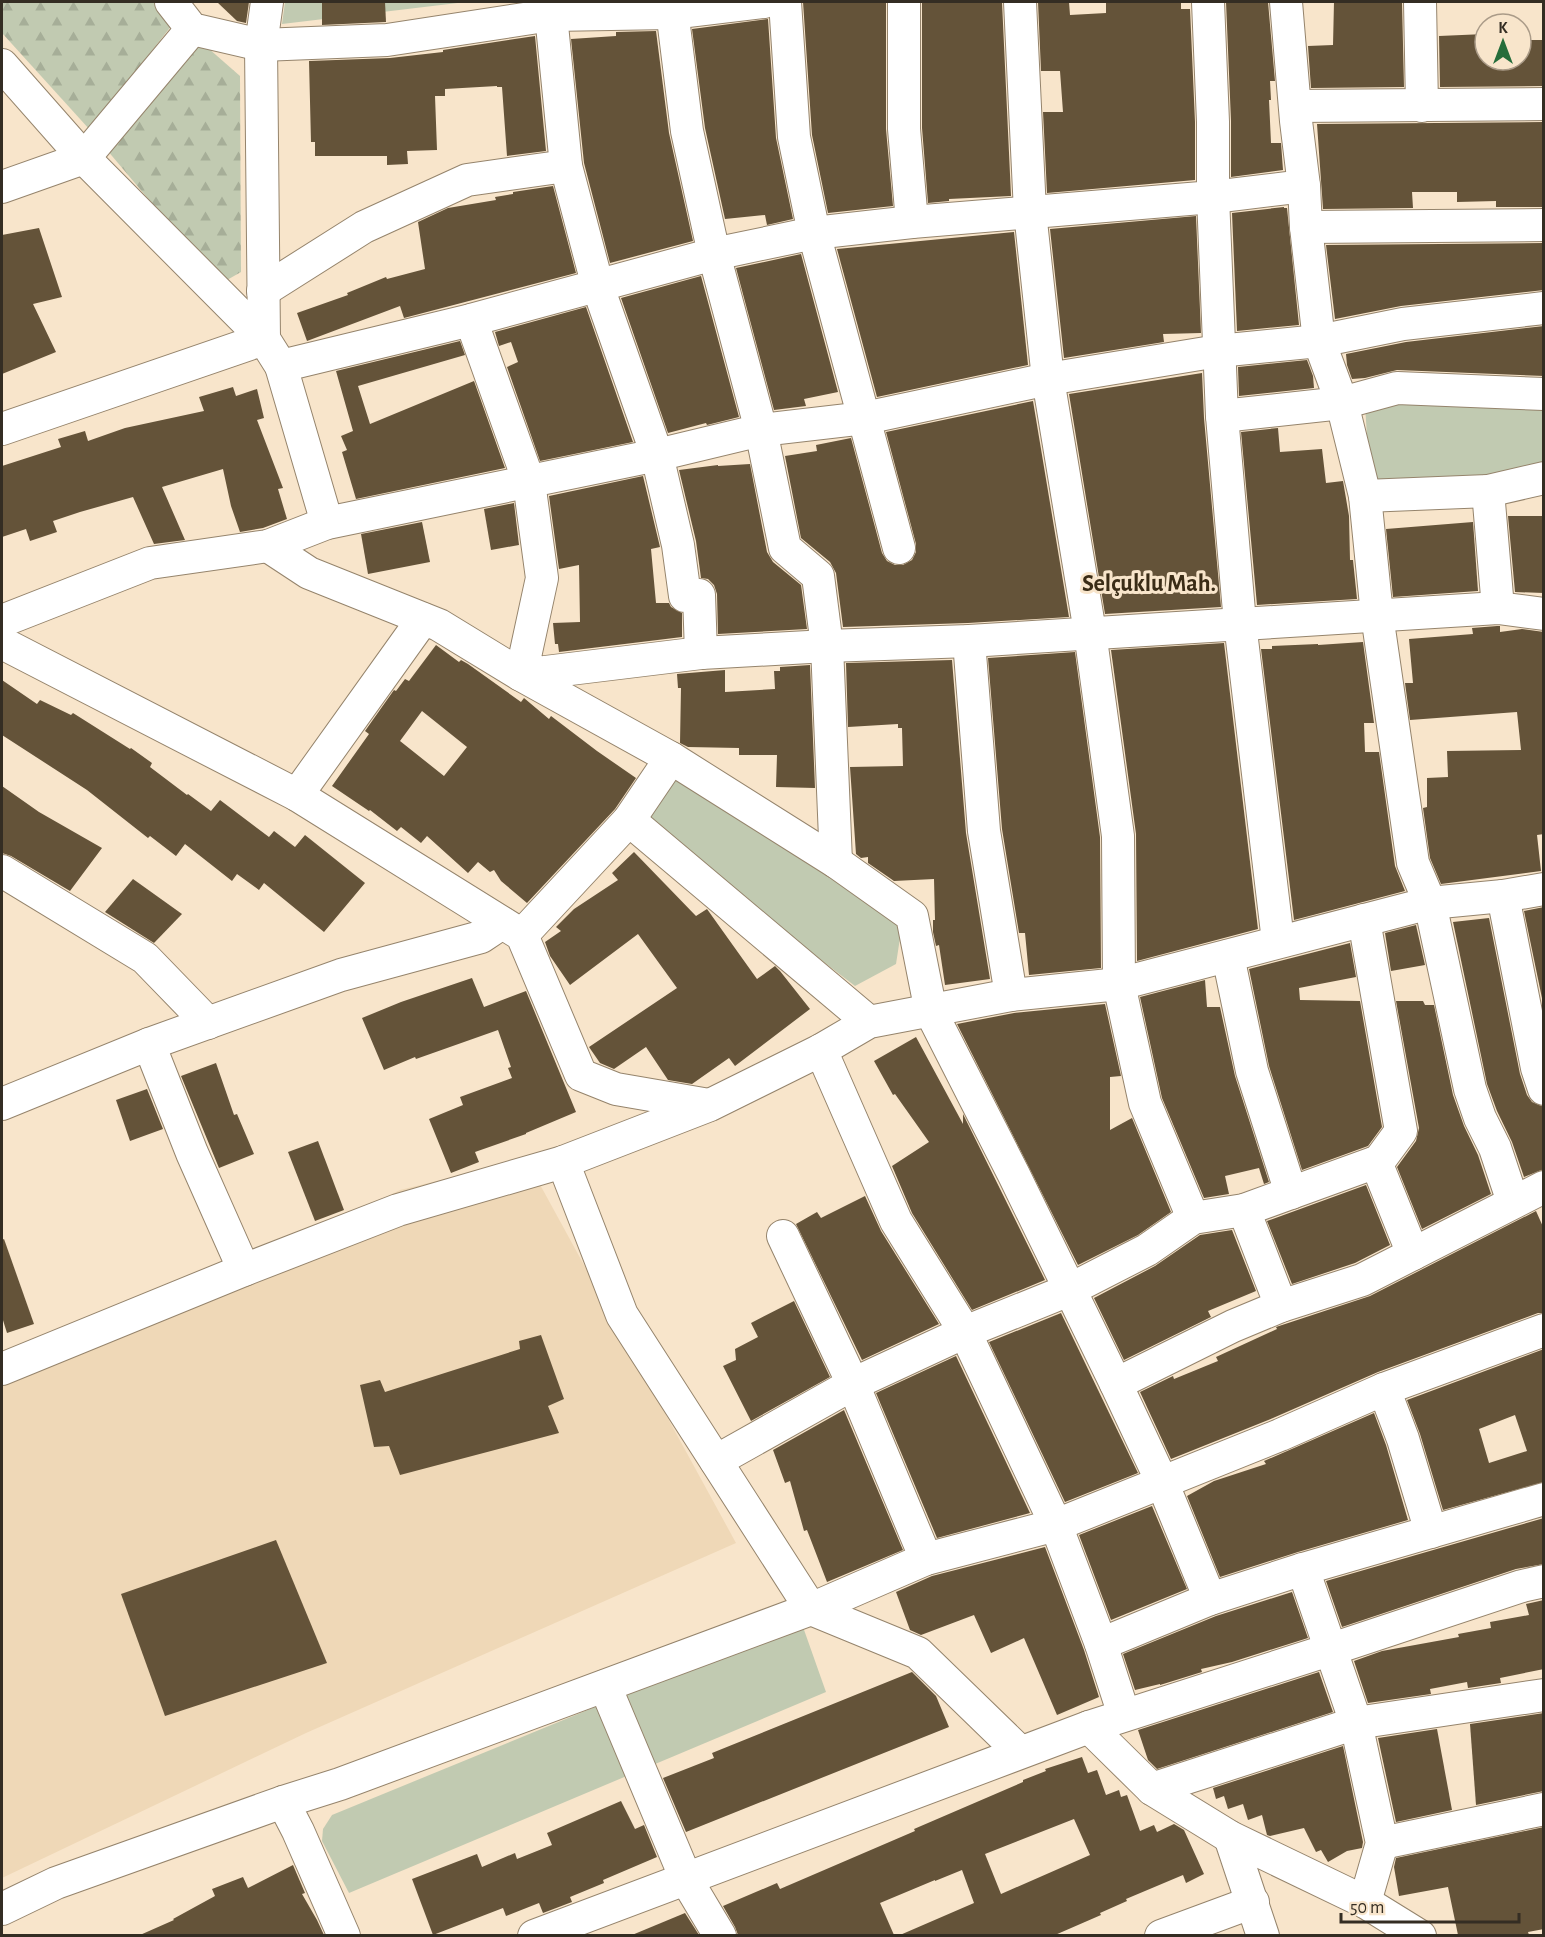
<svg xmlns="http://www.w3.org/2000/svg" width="1545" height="1937" font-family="'Alegreya Sans',sans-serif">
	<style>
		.built { fill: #efd8b7 }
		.green { fill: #c1cab1 }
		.forest { fill: url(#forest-firs) }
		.building { fill: #645339; fill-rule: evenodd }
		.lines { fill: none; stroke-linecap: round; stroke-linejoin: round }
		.minor-casing { stroke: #95846c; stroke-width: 34 }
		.minor { stroke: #fff; stroke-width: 32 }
		.labels { text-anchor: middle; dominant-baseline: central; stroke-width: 6; stroke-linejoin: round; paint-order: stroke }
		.district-label { font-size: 24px; font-weight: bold; fill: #3a2c16; stroke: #f8e5cb }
	</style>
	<defs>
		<pattern id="forest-firs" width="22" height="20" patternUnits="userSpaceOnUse" patternTransform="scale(1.5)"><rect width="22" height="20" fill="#c1cab1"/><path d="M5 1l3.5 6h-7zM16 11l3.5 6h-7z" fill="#a6ae98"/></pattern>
	</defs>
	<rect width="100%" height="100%" fill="#f8e5cb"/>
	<polygon class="built" points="526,1159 736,1543 306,1733 2,1878 2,1380 139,1323 400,1190"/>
	<g class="green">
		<polygon points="285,2 466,2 282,24"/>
		<polygon points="1421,396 1488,408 1543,406 1543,468 1461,488 1370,483 1365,405"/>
		<polygon points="678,775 902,925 896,964 855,986 638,820"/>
		<polygon points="803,1627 826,1692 349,1893 322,1841 323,1829 332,1815 785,1629"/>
	</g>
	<g class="forest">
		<polygon points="2,2 154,2 172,25 90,130 2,33"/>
		<polygon points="200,41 240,76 241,272 220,284 107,150"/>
	</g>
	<g class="building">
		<polygon points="217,2 249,2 246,23 237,21"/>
		<polygon points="322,2 385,2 386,22 322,25"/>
		<polygon points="803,2 886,2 886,129 893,206 828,213 812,135"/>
		<polygon points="922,2 1002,2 1011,196 949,199 949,201 928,203 922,128"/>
		<polygon points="1038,2 1069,2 1070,15 1106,13 1106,2 1181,2 1181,9 1190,9 1195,122 1195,180 1047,193 1043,112 1063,112 1060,71 1041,71"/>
		<polygon points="1226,2 1268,2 1275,81 1270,81 1271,100 1269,100 1271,143 1281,143 1283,170 1231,177 1231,121"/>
		<polygon points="1334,2 1402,2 1404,87 1311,88 1308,46 1333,45"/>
		<polygon points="768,19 776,138 793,219 767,225 765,215 725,219 705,128 692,29"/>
		<polygon points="656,31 669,133 693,241 610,263 584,163 571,39 616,36 616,32"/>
		<polygon points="1485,34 1485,60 1521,60 1521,40 1544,40 1544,86 1440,87 1439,36"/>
		<polygon points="535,36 546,151 507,156 502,87 497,87 497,86 445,89 445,96 435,96 437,150 407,151 408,164 387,165 387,156 315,156 315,142 311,142 309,61 390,58 443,52 443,50"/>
		<polygon points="1544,122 1544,207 1496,207 1496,201 1457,202 1457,192 1412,192 1413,208 1323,209 1317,124"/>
		<polygon points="553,186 576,273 404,318 400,306 307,341 297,313 348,295 347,293 386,277 387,279 425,269 418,222 448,208 496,200 495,197 513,194 513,192"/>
		<polygon points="1284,207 1284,208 1287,208 1299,325 1237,331 1232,213"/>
		<polygon points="1196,216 1201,333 1163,334 1164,342 1064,358 1050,229"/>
		<polygon points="39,228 62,297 33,304 56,352 2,374 2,235"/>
		<polygon points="1014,232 1028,365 877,397 837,249"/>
		<polygon points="1544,243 1544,290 1401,306 1335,319 1326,245"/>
		<polygon points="801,254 838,392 804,399 806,406 774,410 736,268"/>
		<polygon points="701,276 739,417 707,425 706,423 668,433 621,298"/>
		<polygon points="586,307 633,442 540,461 507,367 518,362 511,342 499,346 495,332"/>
		<polygon points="1544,326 1544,376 1397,370 1365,378 1352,379 1347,365 1346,354 1406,342"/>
		<polygon points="460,341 465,355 358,386 370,424 474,381 505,468 356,499 342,452 347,450 341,436 353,431 336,371"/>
		<polygon points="1307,360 1313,376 1314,388 1239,396 1238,367"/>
		<polygon points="1202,373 1204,418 1221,607 1105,614 1069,394"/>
		<polygon points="233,387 236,396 257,389 264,418 257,420 283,488 278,489 287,519 263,528 240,532 231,506 223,469 162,487 185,540 154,544 133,497 80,512 53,521 57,532 30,541 26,529 2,537 2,466 61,447 58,439 85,431 88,441 125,428 204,411 199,397"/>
		<polygon points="1033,401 1069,617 968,623 843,627 836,573 830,562 801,538 785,456 817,451 816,445 851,438 882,553 887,561 895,565 903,565 912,560 916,552 916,544 886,432"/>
		<polygon points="1278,428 1280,452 1322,449 1326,483 1343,481 1349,516 1350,560 1353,560 1357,599 1257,605 1241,432"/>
		<polygon points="750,464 767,552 773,562 801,585 807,629 718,634 717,594 714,585 708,579 701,578 696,541 679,470 718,465 718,466"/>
		<polygon points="643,476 660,547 651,549 656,603 669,603 671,607 682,613 682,637 559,652 558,644 555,644 553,623 580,622 579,565 559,569 549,496"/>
		<polygon points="514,503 519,545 491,550 484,509"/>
		<polygon points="1508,516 1544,516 1544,593 1515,592"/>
		<polygon points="422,522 430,562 368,574 361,534"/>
		<polygon points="1473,522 1478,591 1393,597 1386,529"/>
		<polygon points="1497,626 1500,626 1500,632 1522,629 1544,632 1544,834 1537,835 1541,871 1441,884 1430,858 1423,808 1427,807 1427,778 1448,777 1447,751 1521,750 1517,712 1410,720 1405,683 1413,683 1409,639 1473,634 1472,628"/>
		<polygon points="1363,642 1374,723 1364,723 1365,752 1379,752 1395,866 1405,891 1294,920 1261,649 1272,649 1272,646 1318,644 1318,645"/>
		<polygon points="1224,643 1258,929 1137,961 1136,834 1111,650"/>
		<path d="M436,645l23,17 2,-2 7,4 53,38 3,-4 25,21 2,-3 46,35 39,27 -21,31 -88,94 -26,-22 -7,-11 -4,2 -12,-10 -10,11 -41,-37 -6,7 -20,-16 -4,4 -27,-21 -1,1 -37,-25 37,-52 -4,-3 29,-41 2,1 9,-12 4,2zM422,711l45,36 -23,29 -44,-35z"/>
		<polygon points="1075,652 1100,837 1101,968 1029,975 1025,933 1019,933 1002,829 988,658"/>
		<polygon points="952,660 966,833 990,979 945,985 939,945 936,946 933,932 933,920 935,920 934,879 894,881 868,863 868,857 861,858 856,854 850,767 903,766 902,728 898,728 898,724 848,727 846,663"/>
		<polygon points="810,665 815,788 776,787 777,755 739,755 739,748 688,747 680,743 681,688 678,688 677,674 725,670 725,692 775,689 774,671 780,671 780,667"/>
		<polygon points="2,680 37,704 40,700 71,715 73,713 130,749 131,748 152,763 150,767 187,795 188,794 211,811 220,800 269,837 274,831 295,847 305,835 365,883 324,932 264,883 259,890 237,874 232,881 185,844 176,856 150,836 148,838 87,790 2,735"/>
		<polygon points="2,786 39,812 102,848 70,891 11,856 2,853"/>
		<polygon points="634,852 696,916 707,909 757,979 775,966 780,971 810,1009 735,1066 729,1058 692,1084 668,1080 646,1047 614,1069 600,1063 589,1047 677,988 638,934 570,985 550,956 545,942 561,931 556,927 574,909 618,880 612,873"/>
		<polygon points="133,879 182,914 154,943 105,912"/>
		<polygon points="1544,907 1544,1008 1524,911"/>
		<polygon points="1489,918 1520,1074 1527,1095 1532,1102 1544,1107 1544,1169 1524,1177 1512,1142 1497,1111 1487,1084 1453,922"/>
		<polygon points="1416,925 1425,965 1391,971 1385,933"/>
		<polygon points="1350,943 1356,977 1299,988 1300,1000 1360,1001 1382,1127 1368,1146 1302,1170 1269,1066 1249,969"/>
		<polygon points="472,978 484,1007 526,991 576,1112 526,1133 526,1134 475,1152 479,1162 451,1173 429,1119 463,1105 460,1097 512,1078 508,1068 511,1067 498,1030 416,1059 415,1057 384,1070 362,1018 401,1002"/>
		<polygon points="1205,980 1207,1007 1220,1007 1235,1076 1269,1182 1264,1184 1259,1168 1225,1176 1229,1194 1204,1198 1162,1098 1140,997"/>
		<polygon points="1396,1001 1423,1001 1425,1005 1434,1005 1453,1095 1464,1126 1478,1155 1491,1194 1422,1229 1397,1167 1416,1141 1419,1128"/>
		<polygon points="1105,1004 1121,1076 1110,1077 1110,1130 1132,1118 1171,1212 1138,1235 1078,1265 957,1024 1014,1013"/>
		<polygon points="916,1037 963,1124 963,1114 1045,1280 972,1310 912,1213 892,1166 929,1142 895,1094 893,1095 874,1061"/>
		<polygon points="216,1063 234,1115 237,1114 254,1154 219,1168 181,1076"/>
		<polygon points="147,1089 163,1129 130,1141 116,1100"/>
		<polygon points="318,1141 344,1210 315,1221 288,1152"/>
		<polygon points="1366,1185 1390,1245 1355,1263 1292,1284 1267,1221"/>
		<polygon points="865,1196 881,1231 939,1324 862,1360 796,1224 817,1212 821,1218"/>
		<polygon points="1536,1211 1544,1229 1544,1313 1538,1313 1378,1372 1273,1418 1171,1459 1140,1392 1173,1376 1174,1379 1218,1361 1216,1357 1277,1329 1276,1327 1370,1296"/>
		<polygon points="1232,1230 1256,1291 1208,1311 1211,1317 1124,1360 1094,1298 1155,1266 1200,1235"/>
		<polygon points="4,1239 34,1324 7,1333 2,1317 2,1240"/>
		<polygon points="794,1301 830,1377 751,1421 723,1366 736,1360 735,1349 758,1337 751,1323"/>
		<polygon points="1061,1313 1138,1473 1065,1502 989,1342"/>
		<polygon points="541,1335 564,1399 548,1406 559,1433 400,1475 389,1446 374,1447 360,1385 380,1380 385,1392 520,1349 519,1341"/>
		<path d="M1544,1349v133l-101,28 -23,-76 -13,-34zM1515,1415l12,36 -38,12 -10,-34z"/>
		<polygon points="956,1356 1030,1513 937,1538 876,1393"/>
		<polygon points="844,1410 903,1550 827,1582 807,1530 804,1531 790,1481 785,1483 773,1450"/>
		<polygon points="1374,1413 1386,1445 1408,1520 1298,1552 1220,1577 1187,1496 1214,1481 1266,1464 1264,1461"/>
		<polygon points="1152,1506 1187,1589 1111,1620 1079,1535"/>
		<polygon points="1544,1518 1544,1564 1516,1569 1342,1627 1326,1581"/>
		<polygon points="276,1540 327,1663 165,1716 121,1594"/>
		<polygon points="1045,1547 1084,1650 1099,1697 1057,1715 1024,1638 991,1653 974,1615 921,1635 910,1630 896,1592 932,1576"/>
		<polygon points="1292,1592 1308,1638 1232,1662 1201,1669 1202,1672 1160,1685 1160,1684 1135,1690 1123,1654 1216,1616"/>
		<polygon points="1544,1600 1544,1669 1500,1678 1501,1683 1468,1688 1467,1682 1430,1689 1431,1694 1368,1703 1354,1661 1382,1651 1459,1637 1458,1634 1491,1628 1490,1622 1529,1615 1526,1604"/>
		<polygon points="912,1672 936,1696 949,1727 686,1832 663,1778 714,1758 712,1753"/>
		<polygon points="1319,1672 1333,1712 1157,1769 1148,1760 1138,1730"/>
		<polygon points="1544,1713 1544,1791 1476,1805 1470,1724"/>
		<polygon points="1437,1729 1452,1810 1396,1822 1378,1738"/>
		<polygon points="1343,1746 1363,1842 1362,1848 1347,1851 1328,1862 1321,1850 1316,1852 1304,1828 1270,1836 1267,1835 1262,1815 1248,1820 1243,1804 1228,1809 1224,1796 1216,1799 1213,1788"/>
		<path d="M1082,1757l6,16 9,-3 9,25 13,-5 2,7 6,-2 13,36 14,-6 3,7 17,-8 10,6 20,44 -18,9 -3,-8 -57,24 1,2 -27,12 1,2 -46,20h-155l74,-32 -12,-33 -27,11v-1l-55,23 14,32h-156l-3,-8 -12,-21 54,-23 3,6 135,-58 -1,-2 109,-47v-2l23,-9 -1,-2zM1074,1819l16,36 -89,39 -16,-40z"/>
		<polygon points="621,1801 635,1829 644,1825 657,1857 603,1880 604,1883 570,1897 572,1902 543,1913 539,1903 506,1916 503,1908 433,1935 412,1879 477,1854 482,1867 515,1853 517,1859 552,1845 547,1833"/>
		<polygon points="1544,1827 1544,1929 1528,1932 1529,1935 1458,1935 1448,1887 1399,1896 1394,1867 1396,1858"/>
		<polygon points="293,1865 305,1893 302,1894 317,1920 324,1935 140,1935 174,1920 173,1919 215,1896 212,1889 243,1877 248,1888"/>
		<polygon points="685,1913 699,1935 632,1935"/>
	</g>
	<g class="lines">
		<defs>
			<g id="minor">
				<polyline points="171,2 192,29 261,45 387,40 551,15 671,13 764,2"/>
				<polyline points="671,2 687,131 714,254 761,430 785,548 818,576 827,646 836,862"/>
				<polyline points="785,2 794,137 814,233 899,548"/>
				<polyline points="904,2 904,129 912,222"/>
				<polyline points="1020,2 1030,212 1048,379 1090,632 1118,836 1119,984 1145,1103 1193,1218"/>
				<polyline points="1208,2 1213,122 1213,197 1222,416 1240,623 1278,941"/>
				<polyline points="1286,2 1296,121 1304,186 1306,227 1319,341 1342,403 1365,496 1377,615 1413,863 1430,903 1470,1089 1480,1118 1495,1148 1513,1202"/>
				<polyline points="1420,2 1422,106"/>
				<polyline points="551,15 566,166 598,287 657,455 678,545 685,596 699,595 701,653"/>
				<polyline points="2,65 84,158 264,339 281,366 327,523"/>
				<polyline points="1295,106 1544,104"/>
				<polyline points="2,187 84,158 192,29"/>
				<polyline points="1306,227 1544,225"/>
				<polyline points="263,291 364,227 467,180 566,166"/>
				<polyline points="471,320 529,482 542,578 521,675 701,653 827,646 969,641 1498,608 1544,614"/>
				<polyline points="281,366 471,320 714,254 814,233 912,222 1213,197 1304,186"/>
				<polyline points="1222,416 1342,403 1397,388 1544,394"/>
				<polyline points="2,429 264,339 261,45 267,2"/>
				<polyline points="1488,491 1498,608"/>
				<polyline points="1365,496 1488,491 1544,478"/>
				<polyline points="268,546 309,573 439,625 521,675 671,758 836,862 912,916 931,1012 1014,1175 1116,1384 1162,1482 1210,1599"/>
				<polyline points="2,621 150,563 268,546 327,523 657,455 761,430 865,418 1048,379 1218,351 1319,341 1403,324 1544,308"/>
				<polyline points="969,641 984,831 1011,995"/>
				<polyline points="2,643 297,795 522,935 581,1075 616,1089 709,1105"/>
				<polyline points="297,795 423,619"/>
				<polyline points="629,820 869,1022"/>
				<polyline points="2,871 145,958 208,1023"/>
				<polyline points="1503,896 1537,1068 1544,1089"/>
				<polyline points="522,935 629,820 671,758"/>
				<polyline points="1228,956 1252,1071 1291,1193"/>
				<polyline points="149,1044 192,1153 244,1270"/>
				<polyline points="821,1050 896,1221 965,1332 1056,1525 1101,1644 1124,1715"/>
				<polyline points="2,1104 149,1044 341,975 481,937 502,923"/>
				<polyline points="563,1162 622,1315 811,1609 918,1653 1020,1752"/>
				<polyline points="1376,1162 1413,1254"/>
				<polyline points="1244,1210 1281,1306"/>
				<polyline points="783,1236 853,1384 926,1559"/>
				<polyline points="2,1369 244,1270 398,1210 563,1162 710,1105 821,1050 869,1022 1011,995 1119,984 1430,903 1503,896 1544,889"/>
				<polyline points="1116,1384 1233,1326 1281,1306 1362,1280 1544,1187"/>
				<polyline points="1384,1389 1403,1439 1431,1532"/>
				<polyline points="716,1461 853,1384 965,1332 1069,1290 1147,1250 1193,1218 1244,1210 1379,1161 1401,1131 1364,920"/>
				<polyline points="1303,1569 1356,1723 1382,1843 1365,1902"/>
				<polyline points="1101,1644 1210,1599 1303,1569 1544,1499"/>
				<polyline points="605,1686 686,1879 720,1936"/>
				<polyline points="1089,1727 1152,1789 1230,1837 1365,1902 1420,1936"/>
				<polyline points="1152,1789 1356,1723 1544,1695"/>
				<polyline points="283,1802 298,1831 344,1936"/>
				<polyline points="1230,1837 1263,1936"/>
				<polyline points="1382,1843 1544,1809"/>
				<polyline points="2,1909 56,1883 283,1802 340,1784 811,1609 926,1559 1056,1525 1280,1435 1384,1389 1544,1330"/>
				<polyline points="534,1936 1089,1727 1332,1649 1522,1586 1544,1581"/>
				<polyline points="1161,1936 1253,1902"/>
			</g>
		</defs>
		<use href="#minor" class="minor-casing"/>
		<use href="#minor" class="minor"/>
	</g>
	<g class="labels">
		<g class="district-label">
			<text x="1149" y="584">Selçuklu Mah.</text>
		</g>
	</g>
	<rect width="1545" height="1937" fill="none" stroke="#342d23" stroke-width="6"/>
	<g transform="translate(1503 42)"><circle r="28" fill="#f8e5cb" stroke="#aa9b88" stroke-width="1.5"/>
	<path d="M0-4.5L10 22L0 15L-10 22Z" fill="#256d3b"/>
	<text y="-9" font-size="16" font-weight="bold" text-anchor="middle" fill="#342d23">K</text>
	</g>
	<path d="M1341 1913v9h178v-9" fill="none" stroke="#342d23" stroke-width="3"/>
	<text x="1350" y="1913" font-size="18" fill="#342d23" stroke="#f8e5cb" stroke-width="4.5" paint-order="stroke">50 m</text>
</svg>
